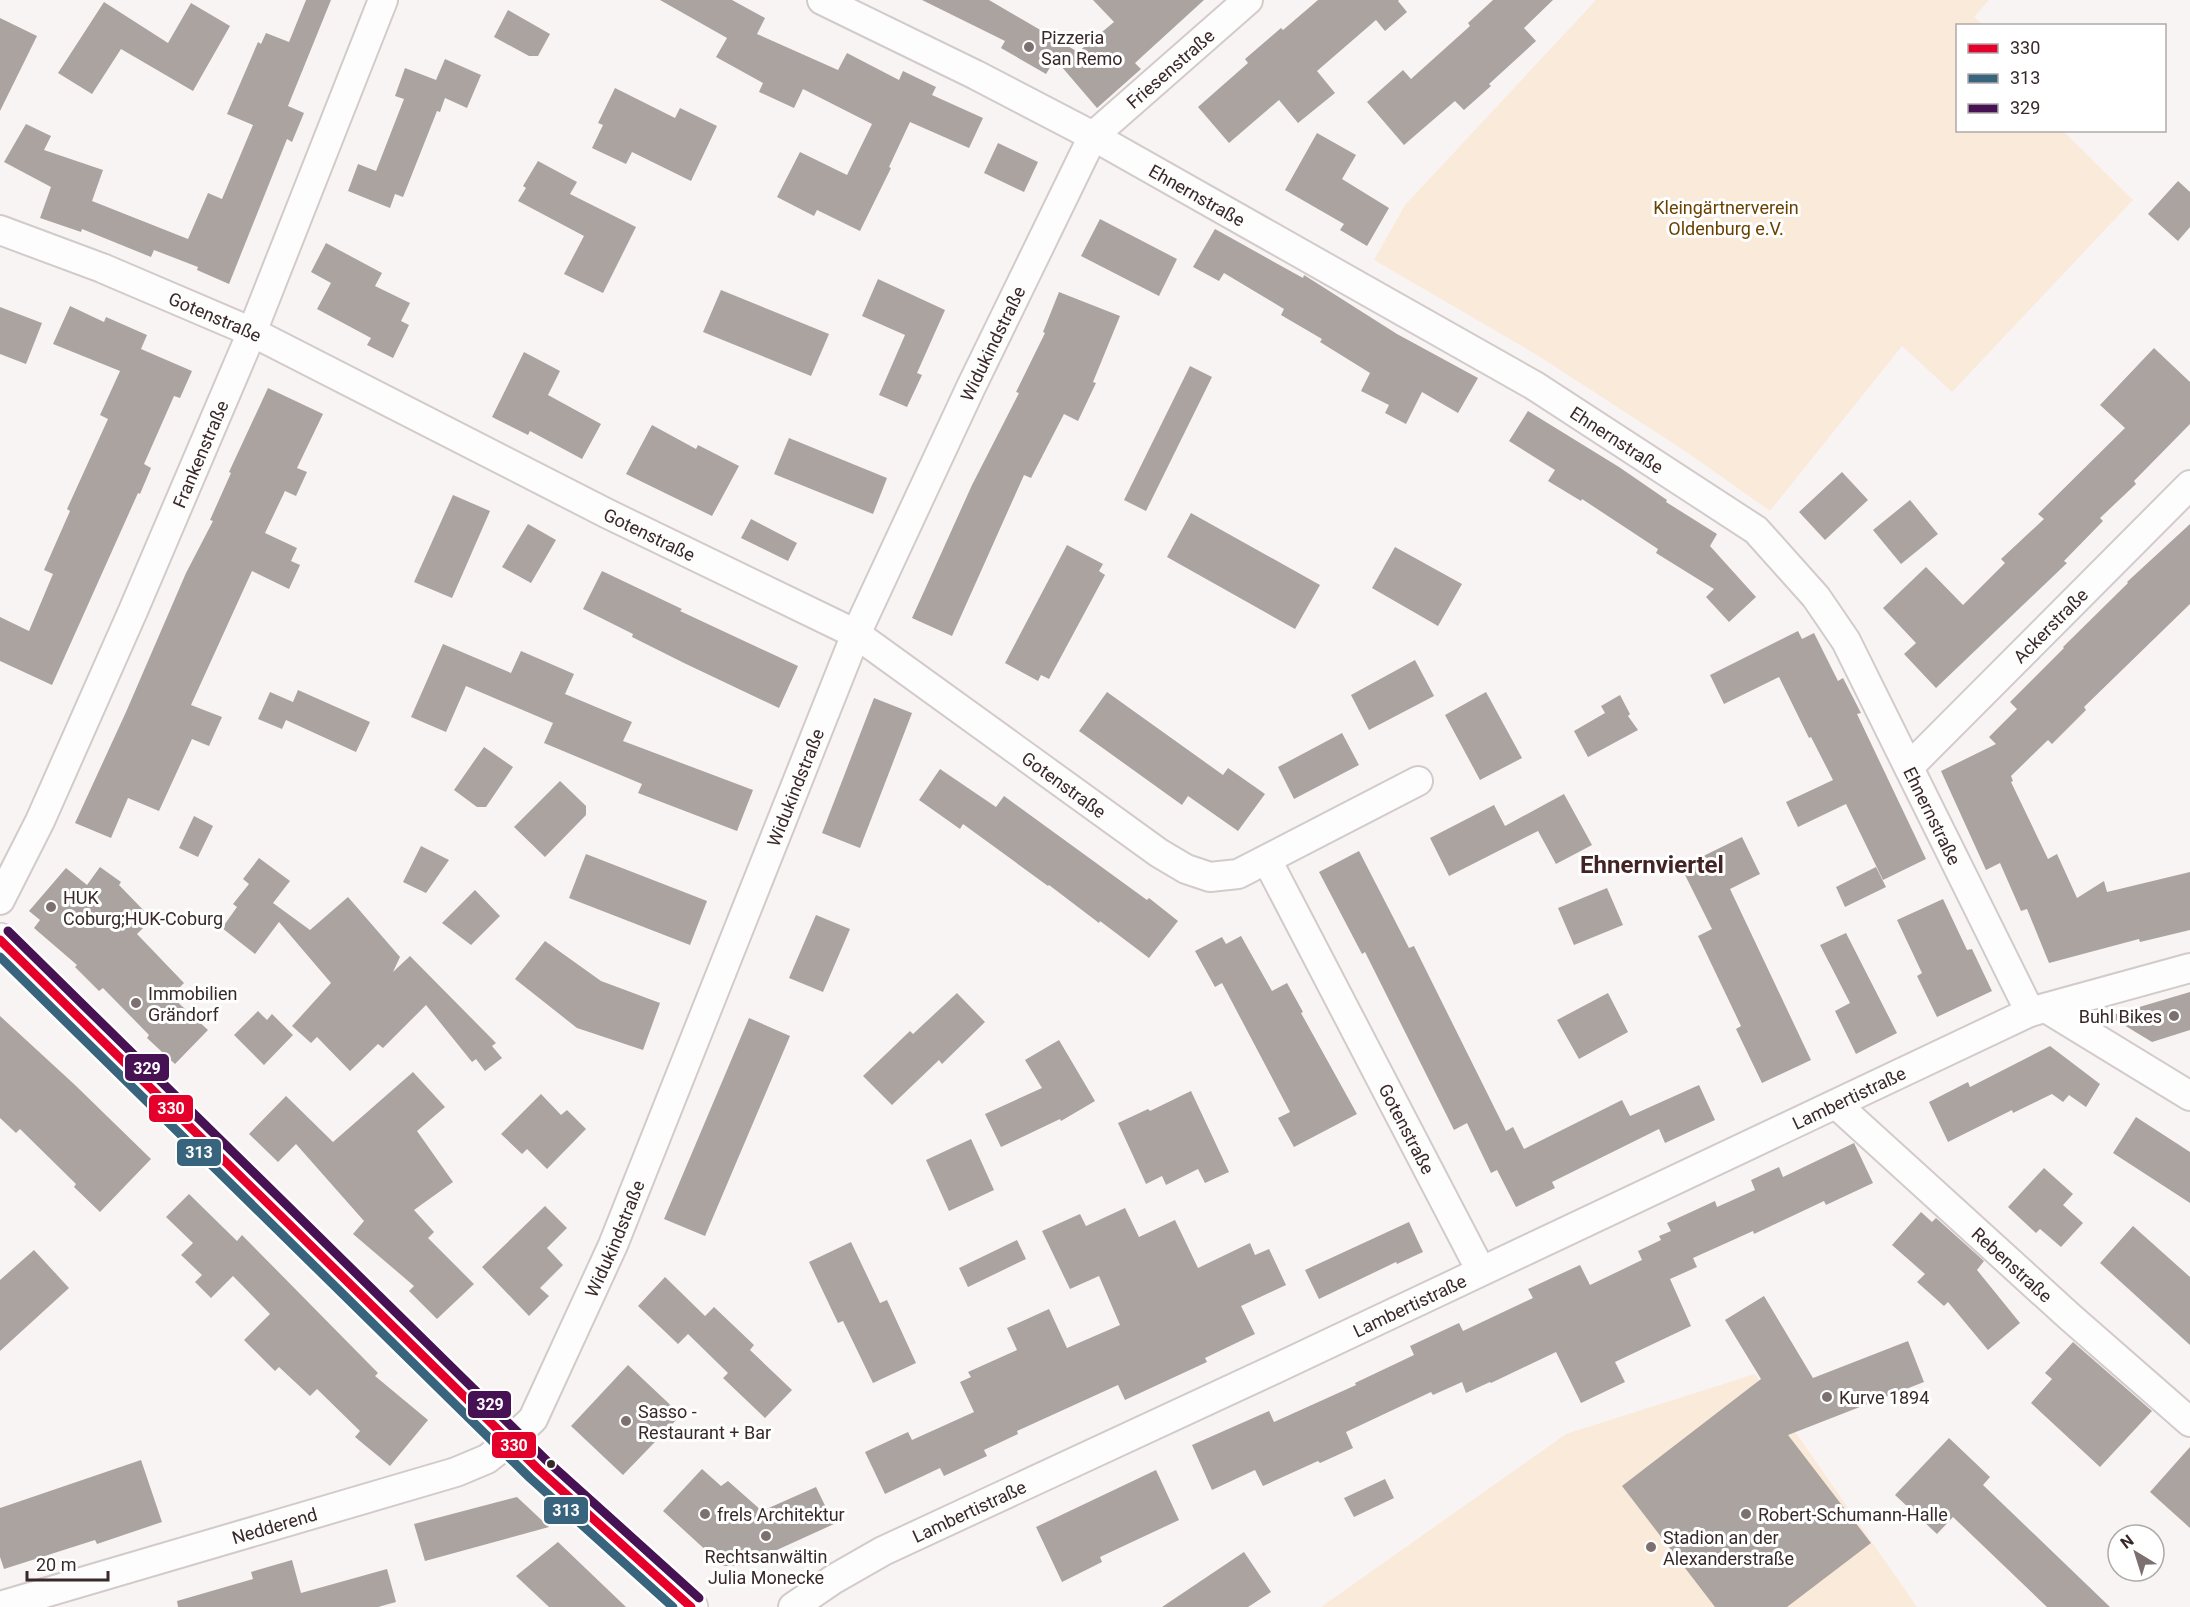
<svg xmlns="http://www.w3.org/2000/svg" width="2190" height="1607" font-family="Roboto,sans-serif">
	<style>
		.green { fill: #faeada }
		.building { fill: #aaa3a0 }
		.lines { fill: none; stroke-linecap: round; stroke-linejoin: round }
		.street-casing { stroke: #d3caca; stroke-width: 32 }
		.secondary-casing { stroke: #d3caca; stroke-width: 36 }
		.street { stroke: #fefdfd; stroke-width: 28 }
		.secondary { stroke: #fcf9fa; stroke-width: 33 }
		.bus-1-casing { stroke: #fff; stroke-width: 14 }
		.bus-2-casing { stroke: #fff; stroke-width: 14 }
		.bus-3-casing { stroke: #fff; stroke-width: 14 }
		.bus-1 { stroke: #e4002b; stroke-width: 9 }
		.bus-2 { stroke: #38647d; stroke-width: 9 }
		.bus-3 { stroke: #461254; stroke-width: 9 }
		.poi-dot { fill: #7c7070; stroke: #fff; stroke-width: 2 }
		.bus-dot { fill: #392929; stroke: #fff; stroke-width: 2 }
		.labels { text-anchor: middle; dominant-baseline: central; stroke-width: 6; stroke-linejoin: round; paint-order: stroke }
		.poi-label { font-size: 18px; fill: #392929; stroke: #fff; text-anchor: start }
		.street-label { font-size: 18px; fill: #392929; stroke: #fff }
		.park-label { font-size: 18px; fill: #6a4200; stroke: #fff }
		.district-label { font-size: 24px; font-weight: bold; fill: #432425; stroke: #fff }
		.line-badge { stroke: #fff; stroke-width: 2 }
		.badge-label { font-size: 16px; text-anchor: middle; font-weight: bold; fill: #fff }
	</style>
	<rect width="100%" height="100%" fill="#f9f4f4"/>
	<g class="green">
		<polygon points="1596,0 1989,0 1974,17 1983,25 1958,26 1958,130 2063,131 2133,200 1952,392 1902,346 1770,511 1688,453 1537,355 1374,260 1405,205"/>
		<polygon points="1755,1374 1917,1607 1321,1607 1566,1434"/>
	</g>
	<g class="building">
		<polygon points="306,0 331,0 288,106 304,113 292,142 287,139 229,284 197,270 198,267 154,250 151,257 82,229 81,232 40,218 51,187 4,162 26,124 51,136 44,150 103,170 92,201 188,239 208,193 222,199 253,125 227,114 258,42 261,44 266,33 289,42"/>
		<polygon points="660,0 732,0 765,18 757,34 838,70 847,53 899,80 903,71 936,87 932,95 983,118 969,148 910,122 889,167 891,168 860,231 817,210 814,216 777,197 800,152 847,175 872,124 803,89 794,108 759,92 763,83 716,57 727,38"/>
		<polygon points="922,0 989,0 1078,52 1114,22 1093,0 1204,0 1135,63 1141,69 1097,108 1055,59 1046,74 1001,48 1005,41"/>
		<polygon points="1318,0 1399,0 1398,1 1407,12 1385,31 1376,20 1317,71 1335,93 1298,123 1279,100 1229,143 1198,107 1248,63 1245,59 1281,28 1283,30"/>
		<polygon points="1493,0 1553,0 1524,28 1536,41 1489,84 1491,86 1464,110 1455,101 1404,145 1367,102 1403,70 1411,79 1470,26 1468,23"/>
		<polygon points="104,2 168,43 191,3 230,26 193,91 121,49 92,94 58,73"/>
		<polygon points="508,10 550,34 538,56 529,56 494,37"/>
		<polygon points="0,18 37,36 0,111"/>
		<polygon points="445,59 481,75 467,108 445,98 440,112 437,111 403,197 395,194 390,208 348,191 358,164 376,171 404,99 395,96 405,68 436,80"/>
		<polygon points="615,88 675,118 680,108 717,126 691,181 632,152 626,164 592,148 603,125 598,123"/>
		<polygon points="1317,133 1356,155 1342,179 1389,208 1367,246 1340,230 1344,224 1285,190"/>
		<polygon points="998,143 1038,162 1024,192 984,173"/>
		<polygon points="538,161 577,182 570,194 636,227 603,293 564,274 584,236 518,201 526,188 523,186"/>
		<polygon points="2178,181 2190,192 2190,227 2178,241 2148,214"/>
		<polygon points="1100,219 1177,259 1159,296 1081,256"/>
		<polygon points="1215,229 1303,278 1304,275 1397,334 1478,378 1458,413 1422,392 1406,424 1385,413 1389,405 1361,391 1370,373 1320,342 1322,339 1281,315 1284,309 1224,273 1219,281 1193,267"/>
		<polygon points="326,243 382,273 375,286 410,303 401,321 409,325 393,358 367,345 371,338 317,309 331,283 311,272"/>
		<polygon points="878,279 945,310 917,373 922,375 907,407 879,395 905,335 862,316"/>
		<polygon points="721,290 829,334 811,376 703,332"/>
		<polygon points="1059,292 1120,316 1093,382 1096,383 1078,421 1064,414 1031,478 1024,475 952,636 912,618 972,485 1019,393 1016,392 1045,333 1043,332"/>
		<polygon points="70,306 104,322 106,317 147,335 141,349 192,371 180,398 174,396 144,464 151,468 140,494 138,493 52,685 0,661 0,617 29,631 53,574 44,570 70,511 67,509 108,419 100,415 120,371 53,344"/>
		<polygon points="0,307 42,323 26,364 0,354"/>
		<polygon points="2154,348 2190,382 2190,424 2134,481 2136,484 2100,518 2103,521 2064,561 2067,563 1936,688 1904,654 1916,643 1883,608 1926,567 1963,605 2005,563 2001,559 2044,519 2038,514 2125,428 2100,405"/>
		<polygon points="524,352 560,371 548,395 601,424 582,459 530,431 528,435 492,417"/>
		<polygon points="1190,366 1212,377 1146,511 1124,500"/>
		<polygon points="268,388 323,414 297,468 307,472 296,496 285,491 265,533 297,548 291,561 300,565 289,589 252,571 191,705 222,717 209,746 192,739 159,811 128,798 111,838 75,823 126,712 186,573 213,521 210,520 231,473 229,472"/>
		<polygon points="1528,411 1619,467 1667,500 1666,502 1717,534 1710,546 1756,597 1729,622 1706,597 1714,589 1656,553 1658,549 1582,499 1581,501 1548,481 1555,470 1509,441"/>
		<polygon points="652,425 696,449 698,445 739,466 712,516 626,474"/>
		<polygon points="789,438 887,478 873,514 774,474"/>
		<polygon points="1842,472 1868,500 1825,540 1799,512"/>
		<polygon points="453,495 490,511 452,598 414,582"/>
		<polygon points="1910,500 1938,534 1901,564 1873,530"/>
		<polygon points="1191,513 1320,585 1295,629 1167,557"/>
		<polygon points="751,519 797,543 788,561 741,538"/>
		<polygon points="528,524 556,540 531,583 502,567"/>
		<polygon points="2190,524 2190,604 2084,707 2086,710 2052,744 2048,740 2011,776 2013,781 2011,782 2048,859 2057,854 2077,898 2104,881 2107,892 2190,872 2190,930 2140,942 2139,939 2049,963 2027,909 2021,911 2000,863 1986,870 1941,771 1996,744 1989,737 2017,709 2010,702 2064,648 2063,647 2128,583 2127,582"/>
		<polygon points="1067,545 1103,564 1099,571 1105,575 1049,679 1041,675 1038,681 1005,663"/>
		<polygon points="1395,547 1462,584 1438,626 1372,588"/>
		<polygon points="602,571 682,609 680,611 798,666 779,708 684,663 632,637 633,634 583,609"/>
		<polygon points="1798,631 1802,639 1814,633 1838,681 1843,678 1861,713 1857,714 1926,859 1883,880 1846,804 1798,827 1786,802 1833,780 1811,737 1809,738 1779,677 1724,704 1710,675"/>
		<polygon points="443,644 511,673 521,651 574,674 565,694 632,722 623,741 753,790 737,831 638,793 642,784 544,743 553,723 466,686 446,732 411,717"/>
		<polygon points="1415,660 1434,696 1369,730 1351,695"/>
		<polygon points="298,690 370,722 356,752 286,720 282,729 258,719 270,692 293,702"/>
		<polygon points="1107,692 1223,775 1228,768 1265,794 1238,831 1188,796 1182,805 1079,731"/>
		<polygon points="1486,692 1522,758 1480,780 1445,715"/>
		<polygon points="1620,695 1630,714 1628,716 1638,730 1588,757 1574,731 1605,713 1601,706"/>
		<polygon points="874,698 912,713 860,848 822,833"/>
		<polygon points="1342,733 1359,765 1294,799 1278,767"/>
		<polygon points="484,747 513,767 486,807 477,807 454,790"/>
		<polygon points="940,769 996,807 1004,796 1147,900 1149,898 1178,921 1149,958 1100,921 1099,923 1049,885 1048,886 963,824 960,829 919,800"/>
		<polygon points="560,781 586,806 586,815 545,857 514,827"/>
		<polygon points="1564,794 1592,845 1556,864 1538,831 1449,876 1430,838 1494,805 1505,826"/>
		<polygon points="194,816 213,826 198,857 179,848"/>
		<polygon points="1742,837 1760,874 1730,889 1811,1060 1762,1083 1736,1029 1741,1026 1698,936 1712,929 1681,867"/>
		<polygon points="421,846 449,860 426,893 403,882"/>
		<polygon points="1359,851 1409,948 1414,946 1506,1131 1513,1127 1524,1149 1622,1100 1630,1116 1699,1085 1715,1120 1665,1143 1659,1129 1552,1182 1555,1188 1516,1207 1497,1170 1491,1173 1467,1123 1454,1130 1365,952 1362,954 1319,872"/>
		<polygon points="586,854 707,901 690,945 569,898"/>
		<polygon points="259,858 290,881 273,903 310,930 348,897 400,957 393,972 410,956 496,1043 492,1046 502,1058 485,1071 476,1059 472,1062 426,1005 383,1048 378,1044 350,1071 317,1037 311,1043 292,1026 331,983 279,922 255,954 222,928 237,907 233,904 249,884 243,879"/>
		<polygon points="100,867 121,882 119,885 152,919 137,934 184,983 171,996 208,1030 175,1064 147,1038 149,1035 103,988 99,991 75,967 77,965 34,928 40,920 29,911 66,868 87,885"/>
		<polygon points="1876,867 1886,887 1845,907 1836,887"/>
		<polygon points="1607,888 1623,925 1574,945 1558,908"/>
		<polygon points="475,890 500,916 471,945 442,923"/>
		<polygon points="1943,899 1967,950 1972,949 1992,991 1937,1017 1917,976 1922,973 1897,920"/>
		<polygon points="816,915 850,929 823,992 789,978"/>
		<polygon points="1846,933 1897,1033 1856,1054 1835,1011 1850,1003 1820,945"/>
		<polygon points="1241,936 1272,991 1287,983 1303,1012 1301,1013 1357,1114 1294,1147 1278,1118 1290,1112 1222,983 1215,987 1195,951 1222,937 1226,944"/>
		<polygon points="545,941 601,981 660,1003 643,1050 577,1028 515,979"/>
		<polygon points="2190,992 2190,1030 2152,1042 2109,1016"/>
		<polygon points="957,993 985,1022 942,1064 939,1060 892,1105 863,1076 910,1031 913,1034"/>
		<polygon points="1608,993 1628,1032 1579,1059 1557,1020"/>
		<polygon points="258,1011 267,1020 272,1014 293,1035 264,1065 234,1035"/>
		<polygon points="0,1016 75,1085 151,1159 100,1212 74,1187 76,1184 20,1129 16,1133 0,1118"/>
		<polygon points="749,1018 790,1036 705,1236 664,1219"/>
		<polygon points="1059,1040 1095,1101 1061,1121 1060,1119 1001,1147 985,1114 1042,1088 1025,1060"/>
		<polygon points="2050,1046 2100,1084 2086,1107 2069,1095 2063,1102 2052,1094 2013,1113 2012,1110 1948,1142 1929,1102 1968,1082 1970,1087"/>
		<polygon points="413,1072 445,1107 417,1131 453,1182 414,1210 434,1232 428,1238 474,1284 437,1319 409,1291 414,1286 353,1234 364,1221 296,1144 278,1162 249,1134 286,1096 333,1142"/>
		<polygon points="1191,1091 1229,1172 1205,1183 1198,1169 1166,1185 1162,1176 1146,1184 1118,1123 1148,1109 1150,1111"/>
		<polygon points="541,1094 561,1115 567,1110 586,1129 547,1169 527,1149 522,1154 501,1134"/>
		<polygon points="2136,1117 2190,1152 2190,1203 2113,1153"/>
		<polygon points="971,1139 994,1190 949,1211 926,1160"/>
		<polygon points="1854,1143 1873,1183 1826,1205 1824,1201 1754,1234 1753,1231 1693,1258 1697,1267 1670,1279 1691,1326 1615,1362 1625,1382 1581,1403 1556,1352 1491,1383 1490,1382 1466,1393 1462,1382 1433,1395 1431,1392 1346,1432 1353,1448 1320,1463 1318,1461 1263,1486 1255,1470 1212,1490 1192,1445 1269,1411 1274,1422 1356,1385 1355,1383 1414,1355 1410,1346 1459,1323 1463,1331 1533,1298 1528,1289 1580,1265 1590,1285 1642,1260 1638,1251 1661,1240 1659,1236 1671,1231 1667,1223 1715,1201 1717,1207 1755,1190 1751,1180 1779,1167 1783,1177"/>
		<polygon points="2044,1168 2073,1194 2063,1205 2083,1223 2061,1247 2040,1229 2036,1233 2008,1207"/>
		<polygon points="189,1194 237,1241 242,1235 378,1373 375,1376 428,1420 390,1466 355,1437 360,1431 317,1389 310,1396 279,1367 275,1371 244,1340 270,1314 233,1276 211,1298 195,1282 202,1275 181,1255 193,1243 166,1217"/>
		<polygon points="545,1206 567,1228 547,1248 563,1265 540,1288 549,1296 529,1316 482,1267"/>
		<polygon points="1125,1208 1139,1237 1175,1220 1198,1268 1250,1243 1255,1255 1269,1249 1286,1285 1241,1306 1255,1334 1205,1358 1207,1362 1125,1400 1118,1385 1017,1431 1018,1434 984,1450 987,1456 944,1476 940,1468 885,1494 865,1452 908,1432 912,1440 974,1412 960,1382 971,1377 968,1372 1017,1350 1007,1328 1049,1309 1067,1348 1120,1325 1099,1276 1070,1289 1042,1231 1080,1214 1086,1226"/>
		<polygon points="1921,1212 1932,1222 1936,1218 1984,1261 1977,1270 2020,1323 1988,1350 1948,1302 1944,1306 1917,1282 1925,1274 1892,1245"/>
		<polygon points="1409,1222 1423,1252 1397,1264 1396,1262 1319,1299 1305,1270"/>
		<polygon points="2133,1226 2190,1277 2190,1345 2100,1263"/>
		<polygon points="1017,1240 1026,1259 968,1287 959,1268"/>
		<polygon points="851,1242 880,1303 887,1300 916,1363 873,1383 843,1321 838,1323 809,1262"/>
		<polygon points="34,1250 69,1288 0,1351 0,1280"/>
		<polygon points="665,1277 705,1316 714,1307 754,1345 750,1350 792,1390 765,1418 723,1378 728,1373 688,1334 678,1344 638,1306"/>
		<polygon points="1764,1296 1813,1378 1908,1341 1924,1382 1788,1435 1871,1543 1787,1607 1715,1607 1622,1486 1761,1379 1725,1320"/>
		<polygon points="2073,1342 2152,1411 2100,1467 2031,1403 2052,1379 2045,1373"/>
		<polygon points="628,1365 681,1415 623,1475 571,1426"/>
		<polygon points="1949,1438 1990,1477 1983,1485 2110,1607 2047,1607 1953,1517 1937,1534 1895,1495"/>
		<polygon points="2190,1447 2190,1528 2150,1492"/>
		<polygon points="141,1460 162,1522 97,1544 95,1540 4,1569 0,1557 0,1508"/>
		<polygon points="702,1469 721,1486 728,1481 762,1511 816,1487 834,1524 742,1566 723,1566 663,1511"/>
		<polygon points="1156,1470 1179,1520 1100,1557 1102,1562 1062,1582 1036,1527"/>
		<polygon points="1385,1479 1394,1498 1354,1517 1344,1498"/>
		<polygon points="517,1497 549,1527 425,1561 414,1524"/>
		<polygon points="558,1542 626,1607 549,1607 516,1576"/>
		<polygon points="1244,1552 1271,1592 1248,1607 1162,1607"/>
		<polygon points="292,1560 301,1593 387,1569 396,1602 378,1607 178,1607 177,1601 253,1579 251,1572"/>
	</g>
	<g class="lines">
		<defs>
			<g id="street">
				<path id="s1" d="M822,0l154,75 117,61 442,250 221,144 60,67 30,44 184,371"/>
				<path id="s2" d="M0,230l102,38 150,64 356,182 248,120 303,219 27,16 24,8 28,-3 180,-93"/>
				<path id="s3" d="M1909,767l281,-282"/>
				<path id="s4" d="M1267,860l214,411"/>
				<path id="s5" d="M0,900l40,-79 93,-210 119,-279 131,-332"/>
				<polyline points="2046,1008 2190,1096"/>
				<path id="s6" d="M1837,1105l233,212 120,105"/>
				<path id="s7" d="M0,1606l456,-134 31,-13 23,-18 23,-22 80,-174 243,-611 115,-247 122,-251 155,-136"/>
				<path id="s8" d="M793,1607l41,-28 49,-28 394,-183 753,-356 160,-44"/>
			</g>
			<polyline id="secondary" points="0,940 538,1469 691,1607"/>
		</defs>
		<use href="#street" class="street-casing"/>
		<use href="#secondary" class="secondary-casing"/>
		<use href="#street" class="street"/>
		<use href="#secondary" class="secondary"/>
		<defs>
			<polyline id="bus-1" points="0,940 538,1469 691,1607"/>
			<polyline id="bus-2" points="0,957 530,1478 673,1607"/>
			<polyline id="bus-3" points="8,931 546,1460 699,1598"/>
		</defs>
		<use href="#bus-1" class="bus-1-casing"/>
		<use href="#bus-2" class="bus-2-casing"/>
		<use href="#bus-3" class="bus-3-casing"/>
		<use href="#bus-1" class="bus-1"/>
		<use href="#bus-2" class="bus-2"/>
		<use href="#bus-3" class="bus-3"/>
	</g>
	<g class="poi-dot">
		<circle cx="1029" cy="47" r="6"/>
		<circle cx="51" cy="907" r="6"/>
		<circle cx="136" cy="1003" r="6"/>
		<circle cx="2174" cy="1016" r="6"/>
		<circle cx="1827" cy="1397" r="6"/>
		<circle cx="626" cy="1421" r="6"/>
		<circle cx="705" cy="1514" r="6"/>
		<circle cx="1746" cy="1514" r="6"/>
		<circle cx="766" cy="1536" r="6"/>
		<circle cx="1651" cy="1547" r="6"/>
	</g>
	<circle class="bus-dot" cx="551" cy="1464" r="5"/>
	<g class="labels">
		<g class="poi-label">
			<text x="1041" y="37">Pizzeria<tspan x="1041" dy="21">San Remo</tspan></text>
			<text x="63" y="897">HUK<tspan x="63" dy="21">Coburg;HUK-Coburg</tspan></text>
			<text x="148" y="993">Immobilien<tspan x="148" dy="21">Grändorf</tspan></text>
			<text x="2162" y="1016" text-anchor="end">Buhl Bikes</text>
			<text x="1839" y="1397">Kurve 1894</text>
			<text x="638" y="1411">Sasso -<tspan x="638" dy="21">Restaurant + Bar</tspan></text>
			<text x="717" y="1514">frels Architektur</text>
			<text x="1758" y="1514">Robert-Schumann-Halle</text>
			<text x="1663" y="1537">Stadion an der<tspan x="1663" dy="21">Alexanderstraße</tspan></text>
			<text x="766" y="1556" text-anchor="middle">Rechtsanwältin<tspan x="766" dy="21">Julia Monecke</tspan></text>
		</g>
		<g class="street-label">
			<text stroke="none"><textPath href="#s7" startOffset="2073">Friesenstraße</textPath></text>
			<text stroke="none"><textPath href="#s1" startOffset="423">Ehnernstraße</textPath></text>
			<text stroke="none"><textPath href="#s2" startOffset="232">Gotenstraße</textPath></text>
			<text stroke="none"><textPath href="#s7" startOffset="1740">Widukindstraße</textPath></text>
			<text stroke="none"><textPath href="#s1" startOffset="909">Ehnernstraße</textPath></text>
			<text stroke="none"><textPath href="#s5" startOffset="489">Frankenstraße</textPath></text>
			<text stroke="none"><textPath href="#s2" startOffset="718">Gotenstraße</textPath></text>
			<text stroke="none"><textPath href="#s3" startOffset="200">Ackerstraße</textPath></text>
			<text stroke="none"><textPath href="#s2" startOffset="1204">Gotenstraße</textPath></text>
			<text stroke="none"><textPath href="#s7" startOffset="1254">Widukindstraße</textPath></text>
			<text stroke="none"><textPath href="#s1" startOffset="1413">Ehnernstraße</textPath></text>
			<text stroke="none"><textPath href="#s8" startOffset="1173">Lambertistraße</textPath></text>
			<text stroke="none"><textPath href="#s4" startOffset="303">Gotenstraße</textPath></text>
			<text stroke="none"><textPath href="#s7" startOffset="768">Widukindstraße</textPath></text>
			<text stroke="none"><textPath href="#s6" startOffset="237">Rebenstraße</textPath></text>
			<text stroke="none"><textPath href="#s8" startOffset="687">Lambertistraße</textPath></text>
			<text stroke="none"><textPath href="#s8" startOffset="201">Lambertistraße</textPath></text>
			<text stroke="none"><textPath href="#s7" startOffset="286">Nedderend</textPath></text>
		</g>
		<g class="park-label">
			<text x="1726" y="207">Kleingärtnerverein<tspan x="1726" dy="21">Oldenburg e.V.</tspan></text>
		</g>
		<g class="district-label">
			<text x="1652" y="865">Ehnernviertel</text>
		</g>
	</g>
	<g class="line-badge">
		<rect x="124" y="1053" width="46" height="29" rx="6" fill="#461254"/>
		<rect x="148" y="1094" width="46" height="29" rx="6" fill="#e4002b"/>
		<rect x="176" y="1138" width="46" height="29" rx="6" fill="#38647d"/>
		<rect x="467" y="1390" width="45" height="29" rx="6" fill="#461254"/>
		<rect x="491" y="1431" width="46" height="28" rx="6" fill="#e4002b"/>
		<rect x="543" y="1496" width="46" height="29" rx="6" fill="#38647d"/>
	</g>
	<g class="badge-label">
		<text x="147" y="1074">329</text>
		<text x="171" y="1114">330</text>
		<text x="199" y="1158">313</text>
		<text x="490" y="1410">329</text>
		<text x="514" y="1451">330</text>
		<text x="566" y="1516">313</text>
	</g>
	<rect x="1956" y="24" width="210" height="108" fill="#ffffff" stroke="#b0a9a9" stroke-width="1.5"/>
	<rect x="1968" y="44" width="30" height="9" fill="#e4002b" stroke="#b0a9a9" stroke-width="1.5"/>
	<text x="2010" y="54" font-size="18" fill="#392929">330</text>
	<rect x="1968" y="74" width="30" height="9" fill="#38647d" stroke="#b0a9a9" stroke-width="1.5"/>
	<text x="2010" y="84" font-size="18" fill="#392929">313</text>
	<rect x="1968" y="104" width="30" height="9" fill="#461254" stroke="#b0a9a9" stroke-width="1.5"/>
	<text x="2010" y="114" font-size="18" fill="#392929">329</text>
	<g transform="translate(2136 1553) rotate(322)"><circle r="28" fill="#ffffff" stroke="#b0a9a9" stroke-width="1.5"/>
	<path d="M0-4.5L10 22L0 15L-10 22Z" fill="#7c7070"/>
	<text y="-9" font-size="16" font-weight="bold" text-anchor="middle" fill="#392929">N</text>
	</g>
	<path d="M27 1571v9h81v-9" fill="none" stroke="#392929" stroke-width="3"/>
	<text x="36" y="1571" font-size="18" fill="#392929" stroke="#ffffff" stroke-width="4.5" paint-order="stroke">20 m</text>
</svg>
